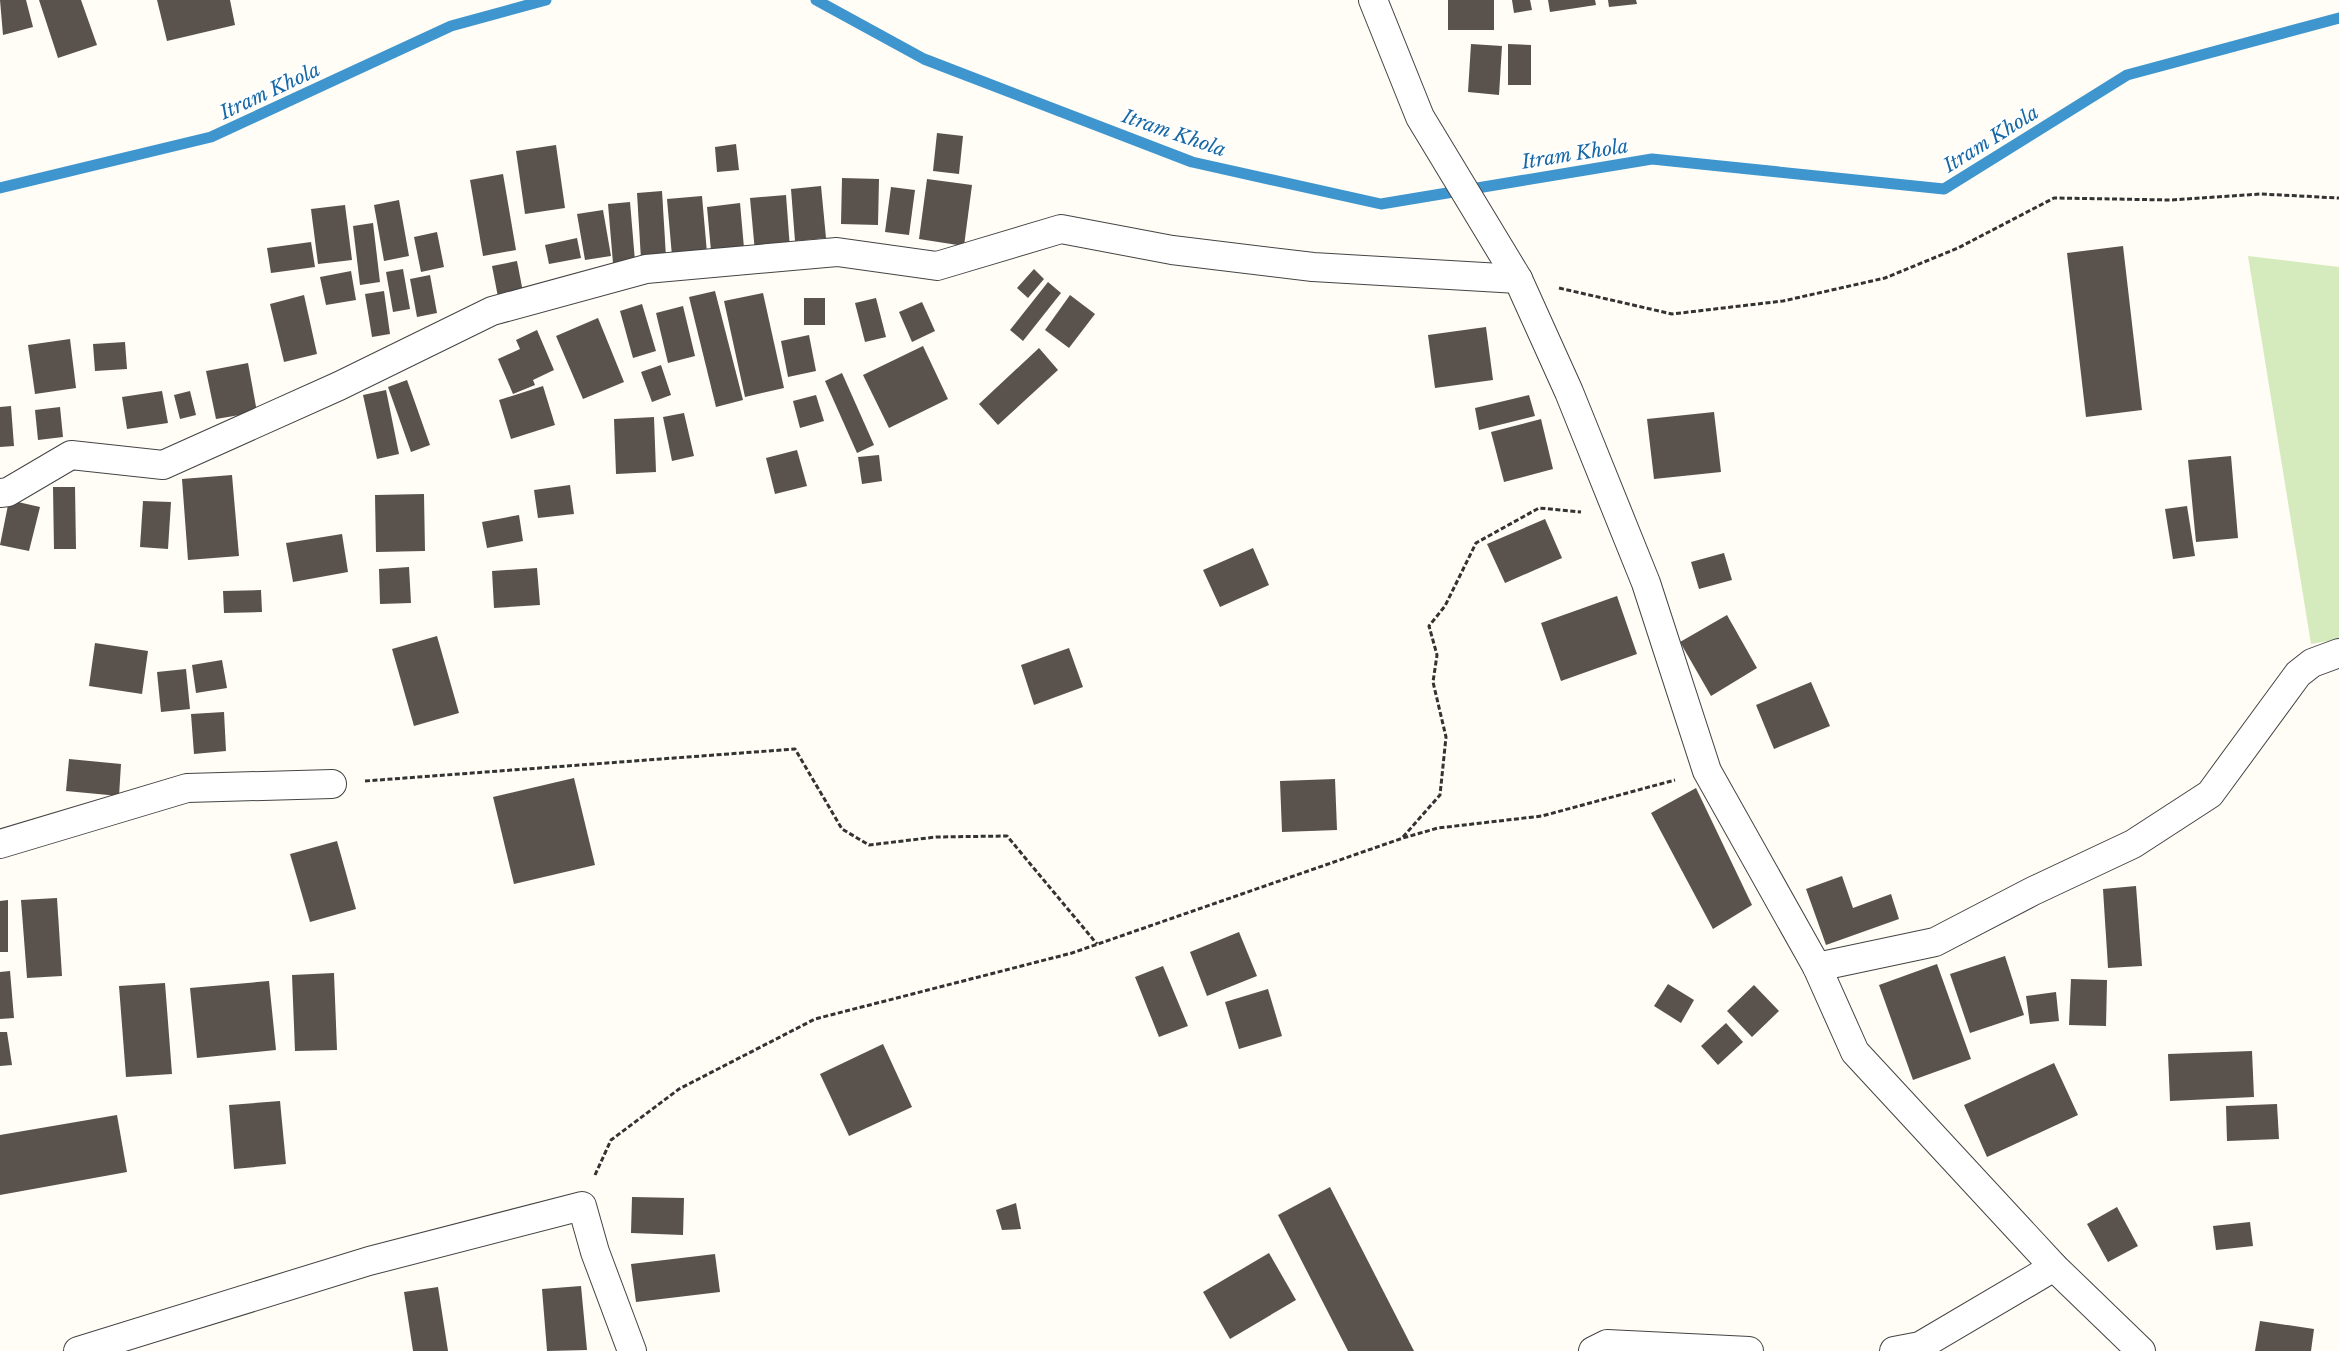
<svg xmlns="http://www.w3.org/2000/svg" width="2339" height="1351" font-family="'Libre Baskerville',serif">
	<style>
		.green { fill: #d5ebbd }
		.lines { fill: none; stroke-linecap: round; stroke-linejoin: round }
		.stream { stroke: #3f96cf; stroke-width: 11 }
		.building { fill: #5a524d }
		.minor-casing { stroke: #444; stroke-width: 30 }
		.path { stroke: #333; stroke-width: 3; stroke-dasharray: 5 2.5; stroke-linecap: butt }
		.minor { stroke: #fff; stroke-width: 28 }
		.labels { text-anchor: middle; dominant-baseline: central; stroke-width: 5; stroke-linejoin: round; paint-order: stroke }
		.water-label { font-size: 19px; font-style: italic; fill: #1768a6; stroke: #fff }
	</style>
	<rect width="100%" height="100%" fill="#fffdf5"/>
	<polygon class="green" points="2248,256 2339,267 2339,639 2311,644"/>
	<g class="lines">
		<g class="stream">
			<polyline points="816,0 924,59 1192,162 1381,204 1652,159 1944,189 2127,75 2339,18"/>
			<polyline points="0,188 211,137 451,26 546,0"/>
		</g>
	</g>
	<g class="building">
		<polygon points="0,0 26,0 33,27 3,35"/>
		<polygon points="39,0 81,0 97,45 58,58"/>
		<polygon points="157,0 230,0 235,25 167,41"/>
		<rect x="1448" y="0" width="46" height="30"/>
		<polygon points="1512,0 1530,0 1532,10 1514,13"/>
		<polygon points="1548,0 1595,0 1596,5 1550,12"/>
		<polygon points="1608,0 1636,0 1637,4 1609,7"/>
		<polygon points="1471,44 1502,46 1499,95 1468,92"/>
		<polygon points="1508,44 1531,45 1531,85 1508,85"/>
		<polygon points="937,133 963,136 959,174 933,171"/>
		<polygon points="736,144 739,170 717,172 715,147"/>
		<polygon points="556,145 565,208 525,214 516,151"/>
		<polygon points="503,174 516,250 483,256 470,180"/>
		<polygon points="842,178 879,179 878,225 841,224"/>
		<polygon points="927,179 972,185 964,246 919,239"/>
		<polygon points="821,186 826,238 795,241 791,189"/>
		<polygon points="891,187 915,190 909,235 885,232"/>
		<polygon points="662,191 666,257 641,259 637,193"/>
		<polygon points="786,195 790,249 755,252 750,198"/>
		<polygon points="702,196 707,253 672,256 667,199"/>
		<polygon points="399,200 409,256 384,261 374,205"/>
		<polygon points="630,202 635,261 613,263 608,204"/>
		<polygon points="740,203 744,248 711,251 707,207"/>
		<polygon points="345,205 352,260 318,264 311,209"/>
		<polygon points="603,210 611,256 585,260 577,214"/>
		<polygon points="373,223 380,282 360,285 353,226"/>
		<polygon points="437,232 444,267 421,272 414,237"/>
		<polygon points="577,238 581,258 549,264 545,245"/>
		<polygon points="311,242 315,267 271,273 267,248"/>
		<polygon points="2123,246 2142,410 2086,417 2067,253"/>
		<polygon points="517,261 523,292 498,297 492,266"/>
		<polygon points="403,269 410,309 393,312 386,272"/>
		<polygon points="1034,269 1044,279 1028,298 1017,288"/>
		<polygon points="351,271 356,300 326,305 320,277"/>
		<polygon points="430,275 437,313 417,317 410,279"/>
		<polygon points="1048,282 1061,293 1023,341 1010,330"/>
		<polygon points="384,291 390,334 372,337 365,294"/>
		<polygon points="715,291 743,400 716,407 689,297"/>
		<polygon points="763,293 784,388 745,397 724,301"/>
		<polygon points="304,295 317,354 284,362 270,304"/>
		<polygon points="1070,295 1095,314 1069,348 1045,330"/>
		<rect x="804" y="298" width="21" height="27"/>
		<polygon points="876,298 886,337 865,342 855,303"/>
		<polygon points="922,302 935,331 912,342 899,312"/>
		<polygon points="642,304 656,351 633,358 620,311"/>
		<polygon points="683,306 695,356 668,363 656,313"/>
		<polygon points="598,318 624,382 583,399 556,336"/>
		<polygon points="1486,327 1493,380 1435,388 1428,335"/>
		<polygon points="537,330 554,370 533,380 535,385 513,394 498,359 520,349 516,340"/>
		<polygon points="809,335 816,371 788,377 781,341"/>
		<polygon points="70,339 76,388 35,394 28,345"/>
		<polygon points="125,342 127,369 95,371 93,344"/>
		<polygon points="923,346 948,399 889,428 863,375"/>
		<polygon points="1039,348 1058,370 998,425 979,404"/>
		<polygon points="248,363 257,412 216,419 206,371"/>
		<polygon points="661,365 671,395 652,402 641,372"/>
		<polygon points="842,373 874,445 857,453 825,381"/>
		<polygon points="407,380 430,445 411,452 388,387"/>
		<polygon points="543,386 555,425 511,439 499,400"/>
		<polygon points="386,390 399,454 377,459 363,395"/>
		<polygon points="162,391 168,423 127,429 122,397"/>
		<polygon points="190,391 196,415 180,419 174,395"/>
		<polygon points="816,395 824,421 800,428 793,401"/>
		<polygon points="1529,395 1535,416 1479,430 1475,408"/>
		<polygon points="11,406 14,446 0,447 0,407"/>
		<polygon points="60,407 63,437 38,440 35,410"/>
		<polygon points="1714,412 1721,472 1654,479 1647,419"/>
		<polygon points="684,413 694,456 672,461 663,417"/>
		<polygon points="654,417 656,472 616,474 614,419"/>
		<polygon points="1541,419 1553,469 1504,482 1491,432"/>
		<polygon points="797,450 807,486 775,494 766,458"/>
		<polygon points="879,455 882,481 862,484 858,457"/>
		<polygon points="2231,456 2238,538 2196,542 2188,460"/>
		<polygon points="232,475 239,556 188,560 182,479"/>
		<polygon points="570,485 574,514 538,518 534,490"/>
		<polygon points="53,487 75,487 76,549 54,549"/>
		<polygon points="424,494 425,551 376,552 375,495"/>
		<polygon points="9,500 40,507 29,551 0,545"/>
		<polygon points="143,501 171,502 168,549 140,547"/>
		<polygon points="2187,506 2195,556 2173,559 2165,509"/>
		<polygon points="519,515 523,541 487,548 482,522"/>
		<polygon points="1545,519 1562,558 1505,583 1487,544"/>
		<polygon points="342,534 348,572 293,582 286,543"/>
		<polygon points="1253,548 1269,585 1220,607 1203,570"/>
		<polygon points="1724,553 1732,580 1699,589 1691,562"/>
		<polygon points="409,567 411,603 380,604 379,569"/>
		<polygon points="537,568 540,605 494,608 492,571"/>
		<polygon points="261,590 262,612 224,613 223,591"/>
		<polygon points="1617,596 1637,654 1561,681 1541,623"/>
		<polygon points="1727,615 1757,668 1711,696 1680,642"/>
		<polygon points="437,636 459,713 414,726 392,649"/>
		<polygon points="95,643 148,651 142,694 89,686"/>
		<polygon points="1069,648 1083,687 1034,705 1021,665"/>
		<polygon points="222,660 227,688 196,693 192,665"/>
		<polygon points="186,669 190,709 161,712 157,672"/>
		<polygon points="1811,682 1830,726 1774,749 1756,705"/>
		<polygon points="224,712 226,751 194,754 191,714"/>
		<polygon points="69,759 121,764 119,796 66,791"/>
		<polygon points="574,778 595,865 514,884 493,797"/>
		<polygon points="1335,779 1337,830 1282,832 1280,781"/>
		<polygon points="1696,788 1752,905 1713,929 1651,813"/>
		<polygon points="337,841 356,909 310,922 290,854"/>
		<polygon points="1842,876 1853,908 1891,894 1899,919 1826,945 1806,889"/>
		<polygon points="2136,886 2142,966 2108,968 2103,889"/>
		<polygon points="57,898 62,976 27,978 21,900"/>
		<polygon points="8,900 8,952 0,952 0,901"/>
		<polygon points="1239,932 1257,976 1207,996 1190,952"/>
		<polygon points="2005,956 2024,1015 1970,1033 1950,974"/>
		<polygon points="1937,964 1971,1059 1913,1080 1879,985"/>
		<polygon points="1163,966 1188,1026 1159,1037 1135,977"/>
		<polygon points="10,971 14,1018 0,1019 0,972"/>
		<polygon points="334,973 337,1050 295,1051 292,975"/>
		<polygon points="2071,979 2107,980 2106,1026 2069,1025"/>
		<polygon points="269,981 276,1050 197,1058 190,988"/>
		<polygon points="165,983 172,1074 126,1077 119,986"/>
		<polygon points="1668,984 1694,1000 1681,1023 1654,1006"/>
		<polygon points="1754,985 1779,1011 1752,1037 1727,1011"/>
		<polygon points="1268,989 1282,1036 1239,1049 1225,1002"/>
		<polygon points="2056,992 2059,1021 2030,1024 2026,996"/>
		<polygon points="1726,1023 1743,1042 1718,1065 1701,1046"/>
		<polygon points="0,1032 7,1032 12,1065 0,1066"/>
		<polygon points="883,1044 912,1107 849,1136 820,1074"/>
		<polygon points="2252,1051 2254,1097 2170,1101 2168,1054"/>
		<polygon points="2054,1063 2078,1115 1987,1157 1964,1105"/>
		<polygon points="280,1101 286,1164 234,1169 229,1105"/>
		<polygon points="2277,1104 2279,1139 2227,1141 2226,1106"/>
		<polygon points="117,1115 127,1172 0,1195 0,1135"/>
		<polygon points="1330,1187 1414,1351 1348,1351 1278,1215"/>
		<polygon points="632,1197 684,1198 683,1235 631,1233"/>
		<polygon points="1016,1203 1021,1229 1002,1230 996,1210"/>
		<polygon points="2117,1207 2138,1246 2108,1262 2087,1224"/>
		<polygon points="2250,1222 2253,1246 2216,1250 2213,1226"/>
		<polygon points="1269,1253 1296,1300 1230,1339 1203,1292"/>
		<polygon points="715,1254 720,1292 636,1302 631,1264"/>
		<polygon points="581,1286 587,1350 547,1351 542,1289"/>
		<polygon points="438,1287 448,1351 413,1351 404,1292"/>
		<polygon points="2260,1321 2314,1329 2311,1351 2255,1351"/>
	</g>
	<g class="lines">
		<defs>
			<g id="minor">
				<polyline points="1373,0 1420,117 1518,279 1569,392 1646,583 1707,771 1817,967 1855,1052 2054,1267 2141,1351"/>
				<polyline points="0,493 8,492 71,455 163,465 339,386 492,311 646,269 837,252 937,266 1061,229 1172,250 1313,267 1518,279"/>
				<polyline points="0,844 187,788 332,784"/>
				<polyline points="1817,967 1935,942 2033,891 2133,844 2210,794 2298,674 2312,663 2339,653"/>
				<polyline points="78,1351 369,1261 582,1206 595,1252 632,1351"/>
				<polyline points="1593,1351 1607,1344 1749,1351"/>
				<polyline points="1894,1351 1920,1346 2054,1267"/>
			</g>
		</defs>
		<use href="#minor" class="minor-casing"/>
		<g class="path">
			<polyline points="1559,288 1672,314 1783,301 1885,278 1958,248 2054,198 2171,200 2260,194 2339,198"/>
			<polyline points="365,781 795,749 842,829 869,845 936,837 1007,836 1097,944"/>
			<polyline points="1403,837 1440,795 1446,737 1433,682 1437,655 1429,626 1445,606 1476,543 1539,508 1581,512"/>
			<polyline points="595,1175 611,1140 679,1089 815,1019 1072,953 1403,838 1438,828 1542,816 1675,780"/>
		</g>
		<use href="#minor" class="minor"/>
	</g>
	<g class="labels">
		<g class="water-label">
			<text transform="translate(270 91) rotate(-25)">Itram Khola</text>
			<text transform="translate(1174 133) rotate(19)">Itram Khola</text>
			<text transform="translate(1991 139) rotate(-32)">Itram Khola</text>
			<text transform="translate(1575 154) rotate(-9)">Itram Khola</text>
		</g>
	</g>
</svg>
